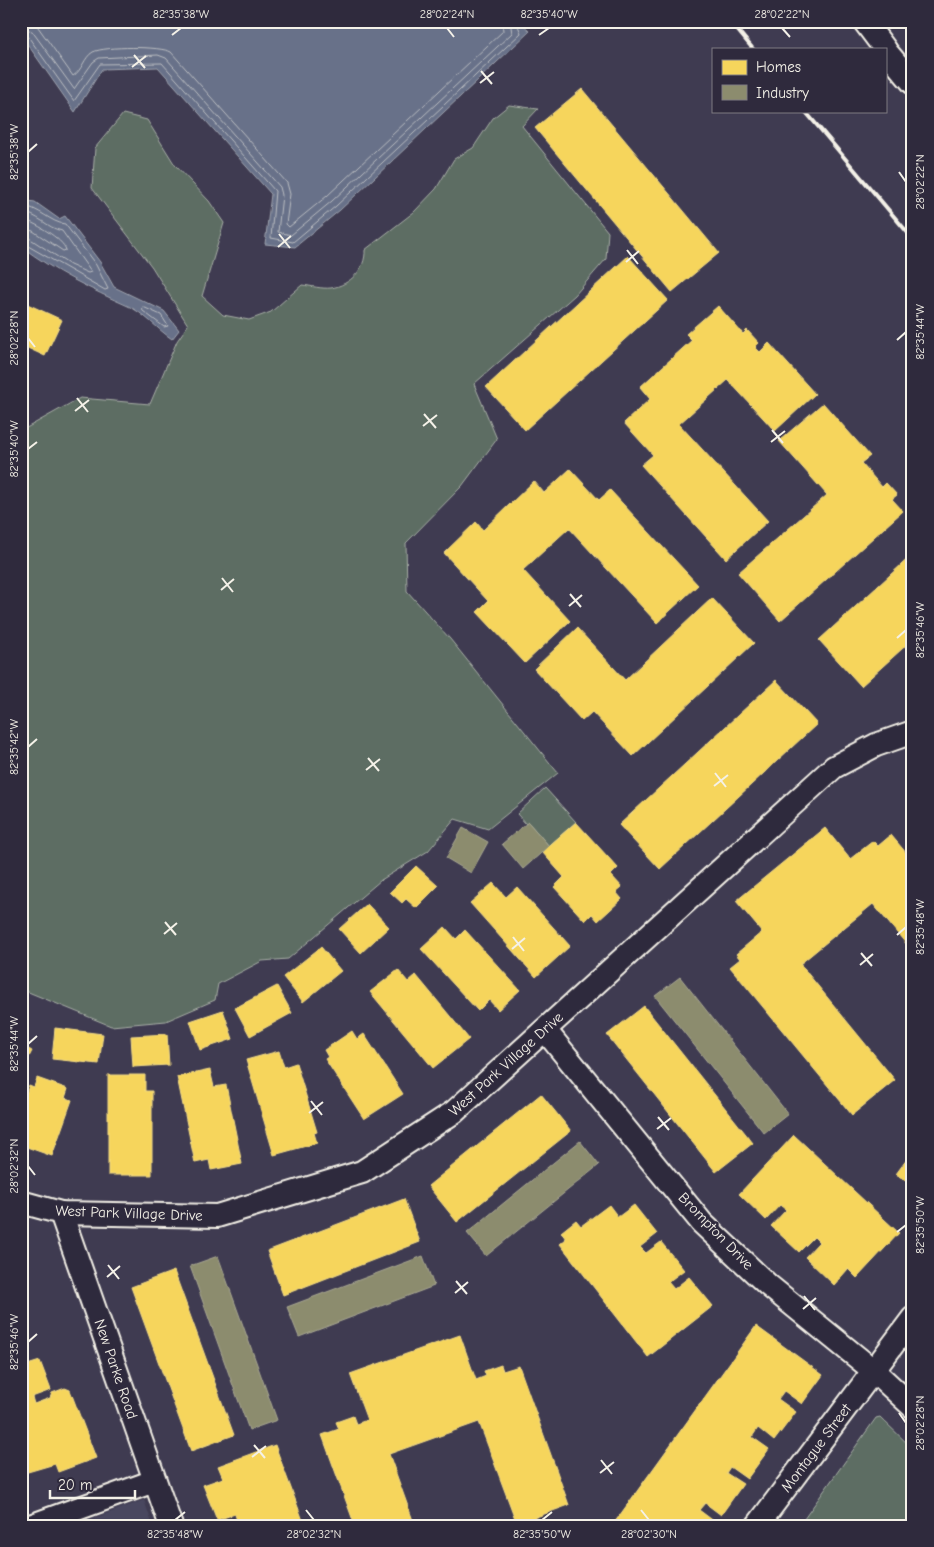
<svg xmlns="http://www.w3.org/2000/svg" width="934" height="1547" font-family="'Comic Neue',sans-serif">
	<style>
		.built { fill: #4a475f }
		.green { fill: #5d6d64; stroke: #a8afa6 }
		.water { fill: #677189; stroke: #9fa4af }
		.homes { fill: #f6d55c; stroke: #f5dd86 }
		.industry { fill: #8c8c6e; stroke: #abaa93 }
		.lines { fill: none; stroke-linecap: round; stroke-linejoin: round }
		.shore { stroke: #bcbec2; stroke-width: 1 }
		.street-casing { stroke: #f4f1e8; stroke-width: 26 }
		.street { stroke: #2f2a3d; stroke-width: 22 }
		.rail { stroke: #f4f1e8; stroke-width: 4 }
		.ticks { fill: none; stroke: #f4f1e8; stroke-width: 2 }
		.labels { text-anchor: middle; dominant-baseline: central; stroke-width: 5; stroke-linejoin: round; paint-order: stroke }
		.street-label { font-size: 15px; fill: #f4f1e8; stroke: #2f2a3d }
		.neatline { fill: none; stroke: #f4f1e8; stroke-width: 2 }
		.ticks-label { font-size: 12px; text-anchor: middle; fill: #f4f1e8 }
	</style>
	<rect width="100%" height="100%" fill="#3f3b51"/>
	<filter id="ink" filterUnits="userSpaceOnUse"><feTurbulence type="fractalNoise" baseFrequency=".02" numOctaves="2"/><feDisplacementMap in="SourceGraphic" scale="10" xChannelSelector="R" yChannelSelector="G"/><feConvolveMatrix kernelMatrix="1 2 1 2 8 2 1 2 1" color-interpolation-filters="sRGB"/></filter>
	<g filter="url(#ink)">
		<polygon class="built" points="144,1500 153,1526 73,1526"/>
		<g class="green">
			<path d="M509,105l29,4 -16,17 86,106 -2,27 -31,36 -101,89 23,55 -35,47 -56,57 1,48 43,48 108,134 -70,56 -33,-10 -27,32 -47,29 -93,79 -26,2 -44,23 -3,16 -49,21 -55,5 -90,-37v-558l59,-33 70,6 27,-63 11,-16 -36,-58 -60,-79 3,-40 28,-34 24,6 28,45 34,36 15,22 -22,73 21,19 26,5 22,-8 31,-27c9,1 20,4 29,3 19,-3 35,-19 34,-38l49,-38 22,-23 18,-30 19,-11 20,-30z"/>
			<polygon points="545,788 576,822 549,846 528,822 526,824 517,814"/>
			<polygon points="880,1417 913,1449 913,1526 799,1526 876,1418"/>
		</g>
		<g class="water">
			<polygon points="21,21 519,21 530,31 340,210 295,247 265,244 271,194 158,67 102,69 75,112 21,35"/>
			<path d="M21,200l14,2 24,17 6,-3 35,46 14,25 50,24 15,19 -7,9c-15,-10 -28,-26 -44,-33 -36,-16 -75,-35 -107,-60z"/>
		</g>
		<g class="homes">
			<polygon points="582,89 719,253 672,292 535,128"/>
			<polygon points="628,256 668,300 525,430 486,387"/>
			<polygon points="21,301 62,320 45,356 21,345"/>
			<polygon points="718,306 743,334 747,330 759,343 755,347 760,352 769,343 815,394 775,431 728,380 679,424 768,521 726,559 641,465 653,455 624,423 650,399 640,387 692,340 686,334"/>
			<polygon points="823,403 870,456 861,463 882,487 886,483 897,495 892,499 903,511 780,621 738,573 827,495 779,441"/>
			<polygon points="570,469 599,500 610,490 698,585 657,623 569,528 523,570 570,621 525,663 477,612 488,601 444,553 476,522 483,530 534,481 544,493"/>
			<polygon points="913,554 913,639 861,686 819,640"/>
			<polygon points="712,598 754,643 633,756 592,712 582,721 534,669 577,628 625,680"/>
			<polygon points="776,680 817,724 660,869 619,825"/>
			<polygon points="576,822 618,868 611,875 622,887 616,892 622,899 598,921 592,914 585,921 554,887 564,877 542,852"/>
			<polygon points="825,828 850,859 873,841 878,846 891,835 913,861 913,952 873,904 800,964 895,1080 852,1115 730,967 740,959 736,954 762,932 736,901"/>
			<polygon points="416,866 438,886 416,908 406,899 402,903 390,892"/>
			<polygon points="493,883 506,897 517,887 570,946 536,977 470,903"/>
			<polygon points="367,904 389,927 361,953 339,929"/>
			<polygon points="445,927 456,939 465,930 520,990 498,1010 489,1000 478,1011 421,949"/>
			<polygon points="321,947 341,971 303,1002 283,977"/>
			<polygon points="398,970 408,982 416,975 469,1039 433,1068 370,992"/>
			<polygon points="277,986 292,1013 250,1036 235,1008"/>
			<polygon points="644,1006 753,1143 716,1172 607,1035"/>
			<polygon points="223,1010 233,1039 200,1050 190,1021"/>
			<polygon points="55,1028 103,1034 99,1064 52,1059"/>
			<polygon points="352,1031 357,1039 364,1034 403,1094 364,1119 325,1059 328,1057 324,1050"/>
			<polygon points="167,1034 169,1065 133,1067 131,1036"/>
			<polygon points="21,1045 32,1051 21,1073"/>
			<polygon points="279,1051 284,1067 296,1063 317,1132 314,1133 317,1143 274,1155 246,1060"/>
			<polygon points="210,1070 214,1087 226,1085 242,1164 211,1170 209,1160 195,1163 177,1077"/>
			<polygon points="108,1075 145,1075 145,1091 152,1091 152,1175 108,1175"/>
			<polygon points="37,1078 68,1089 65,1098 72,1100 52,1156 21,1145 21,1109 29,1085 34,1087"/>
			<polygon points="541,1094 571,1131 457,1222 428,1186"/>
			<polygon points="794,1135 899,1233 857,1278 848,1269 834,1285 805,1257 819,1242 814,1237 799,1252 771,1226 786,1210 780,1205 766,1220 739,1194"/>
			<polygon points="913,1151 913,1186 896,1174"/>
			<polygon points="404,1199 420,1242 283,1295 267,1251"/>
			<polygon points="609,1205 618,1217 634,1205 657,1234 640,1247 646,1253 661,1242 684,1270 668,1282 674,1289 689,1277 713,1306 648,1357 560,1244 566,1239 561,1232 576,1220 581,1226"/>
			<polygon points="174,1271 234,1435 191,1451 131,1287"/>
			<polygon points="756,1326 823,1375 802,1404 784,1391 778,1399 796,1412 774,1441 758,1428 752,1437 769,1449 747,1479 730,1467 726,1473 743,1484 721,1515 705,1503 699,1510 715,1522 712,1526 612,1526"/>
			<polygon points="460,1335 476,1380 486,1376 484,1371 501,1365 503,1371 519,1366 569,1505 517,1524 479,1422 389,1454 415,1526 355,1526 322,1435 339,1429 336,1422 353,1416 356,1424 367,1420 350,1374"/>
			<polygon points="40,1361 51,1390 32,1397 34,1404 50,1398 52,1393 65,1388 70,1390 96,1458 58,1472 55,1464 21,1474 21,1367"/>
			<polygon points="275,1445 305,1526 224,1526 237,1521 235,1514 217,1520 203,1485 223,1478 218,1466"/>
		</g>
		<g class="industry">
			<polygon points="528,822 549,846 523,869 502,844"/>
			<polygon points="463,828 488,842 471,873 446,858"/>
			<polygon points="680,977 788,1114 764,1133 655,996"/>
			<polygon points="580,1141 599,1165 486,1256 467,1233"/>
			<polygon points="218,1256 277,1420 249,1430 190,1266"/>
			<polygon points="423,1256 434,1286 299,1337 287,1307"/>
		</g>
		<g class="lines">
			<g class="shore">
				<path d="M32,21l6,6 35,49c9,-5 11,-19 20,-24 12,-6 68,-6 78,0l116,131 3,11 -4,30 3,3 38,-31 176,-165 -1,-10"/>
				<polyline points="21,27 32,31 74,89 93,62 99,58 158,55 166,58 280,187 282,195 278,232 291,235 332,201 512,33 510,21"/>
				<polyline points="21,33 27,35 74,101 100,64 162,63 275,191 271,238 293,242 336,206 521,33 516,21"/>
				<path d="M21,205c19,3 30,18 44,19l31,41 12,24 -3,1 -84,-48"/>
				<path d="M21,212c17,2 26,16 41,19l29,41 -3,1 -18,-8 -41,-27 -8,-2"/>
				<path d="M21,219c12,2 42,20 45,31l-3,1 -30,-20 -12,-3"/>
				<polygon points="143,307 161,315 168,326 164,327 143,311"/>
			</g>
			<defs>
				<g id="street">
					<polyline points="864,21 885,49"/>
					<polyline points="885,50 913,83"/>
					<polyline points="545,1030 702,1223 768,1285 874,1371 913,1407"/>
					<polyline points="21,1202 61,1213 217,1216 362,1172 454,1112 834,767 876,745 913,732"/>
					<polyline points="61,1213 171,1526"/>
					<polyline points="30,1526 154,1481"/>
					<polyline points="757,1526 913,1318"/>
				</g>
			</defs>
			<use href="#street" class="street-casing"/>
			<use href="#street" class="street"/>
			<g class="rail">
				<polyline points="730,21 753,49"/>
				<polyline points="805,111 913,239"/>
			</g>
		</g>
	</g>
	<path class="ticks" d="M447,28l7,9M782,28l8,9M172,35l9,-7M539,35l10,-7M134,55l11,13M132,67l14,-11M481,71l11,13M480,83l14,-11M28,152l9,-8M899,172l7,10M279,234l11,14M278,247l13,-11M627,250l11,14M626,262l13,-11M28,338l7,9M897,340l9,-8M77,398l11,14M75,411l14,-11M424,414l12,14M423,426l14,-11M772,430l11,13M771,442l14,-11M28,449l9,-7M222,578l11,14M221,590l13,-11M570,594l11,13M569,606l13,-11M897,638l9,-8M28,747l9,-8M368,758l11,13M366,770l14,-11M715,773l11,14M714,786l14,-11M165,922l11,13M164,934l13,-11M897,935l9,-8M513,937l11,14M512,949l13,-11M861,953l11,13M860,965l13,-11M28,1044l9,-8M311,1101l11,14M309,1113l14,-11M658,1117l11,13M657,1129l14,-11M28,1166l7,9M897,1232l9,-7M108,1265l11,14M107,1277l13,-11M456,1281l11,13M455,1293l13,-11M804,1296l11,14M803,1309l13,-11M28,1342l9,-8M899,1413l7,10M254,1445l11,13M252,1457l14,-11M601,1460l11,14M600,1473l14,-11M306,1510l8,10M641,1510l8,10M175,1520l10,-8M542,1520l10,-8"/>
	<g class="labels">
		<g class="street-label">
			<text transform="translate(506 1064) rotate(-42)">West Park Village Drive</text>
			<text transform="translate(129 1213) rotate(2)">West Park Village Drive</text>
			<text transform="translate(716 1231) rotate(46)">Brompton Drive</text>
			<text transform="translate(116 1369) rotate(71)">New Parke Road</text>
			<text transform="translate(816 1448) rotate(-53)">Montague Street</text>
		</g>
	</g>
	<rect width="934" height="1547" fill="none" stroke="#2f2a3d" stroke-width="55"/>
	<rect x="712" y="48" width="175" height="65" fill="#2f2a3d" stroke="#7e7a81"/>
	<rect x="722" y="60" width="25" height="15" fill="#f6d55c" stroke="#7e7a81"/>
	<text x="756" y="72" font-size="15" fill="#f4f1e8">Homes</text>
	<rect x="722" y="85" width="25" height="15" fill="#8c8c6e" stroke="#7e7a81"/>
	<text x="756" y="98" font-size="15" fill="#f4f1e8">Industry</text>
	<path d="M50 1490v8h85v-8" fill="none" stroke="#f4f1e8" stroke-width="2.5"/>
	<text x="58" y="1490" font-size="15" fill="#f4f1e8" stroke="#2f2a3d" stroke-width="4" paint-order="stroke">20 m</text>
	<rect x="28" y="28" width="878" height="1492" class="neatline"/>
	<g class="ticks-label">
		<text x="181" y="18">82°35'38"W</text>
		<text x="447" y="18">28°02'24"N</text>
		<text x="549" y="18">82°35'40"W</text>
		<text x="782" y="18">28°02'22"N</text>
		<text transform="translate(14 152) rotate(-90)" y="4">82°35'38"W</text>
		<text transform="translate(920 182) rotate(-90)" y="4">28°02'22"N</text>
		<text transform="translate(920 332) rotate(-90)" y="4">82°35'44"W</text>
		<text transform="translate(14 338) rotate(-90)" y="4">28°02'28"N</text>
		<text transform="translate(14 449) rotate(-90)" y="4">82°35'40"W</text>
		<text transform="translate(920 630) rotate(-90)" y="4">82°35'46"W</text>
		<text transform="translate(14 747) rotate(-90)" y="4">82°35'42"W</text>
		<text transform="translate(920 927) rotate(-90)" y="4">82°35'48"W</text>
		<text transform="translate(14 1044) rotate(-90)" y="4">82°35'44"W</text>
		<text transform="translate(14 1166) rotate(-90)" y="4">28°02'32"N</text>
		<text transform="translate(920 1225) rotate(-90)" y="4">82°35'50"W</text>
		<text transform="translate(14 1342) rotate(-90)" y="4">82°35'46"W</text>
		<text transform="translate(920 1423) rotate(-90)" y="4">28°02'28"N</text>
		<text x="175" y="1538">82°35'48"W</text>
		<text x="314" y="1538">28°02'32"N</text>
		<text x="542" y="1538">82°35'50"W</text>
		<text x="649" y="1538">28°02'30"N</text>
	</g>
</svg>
